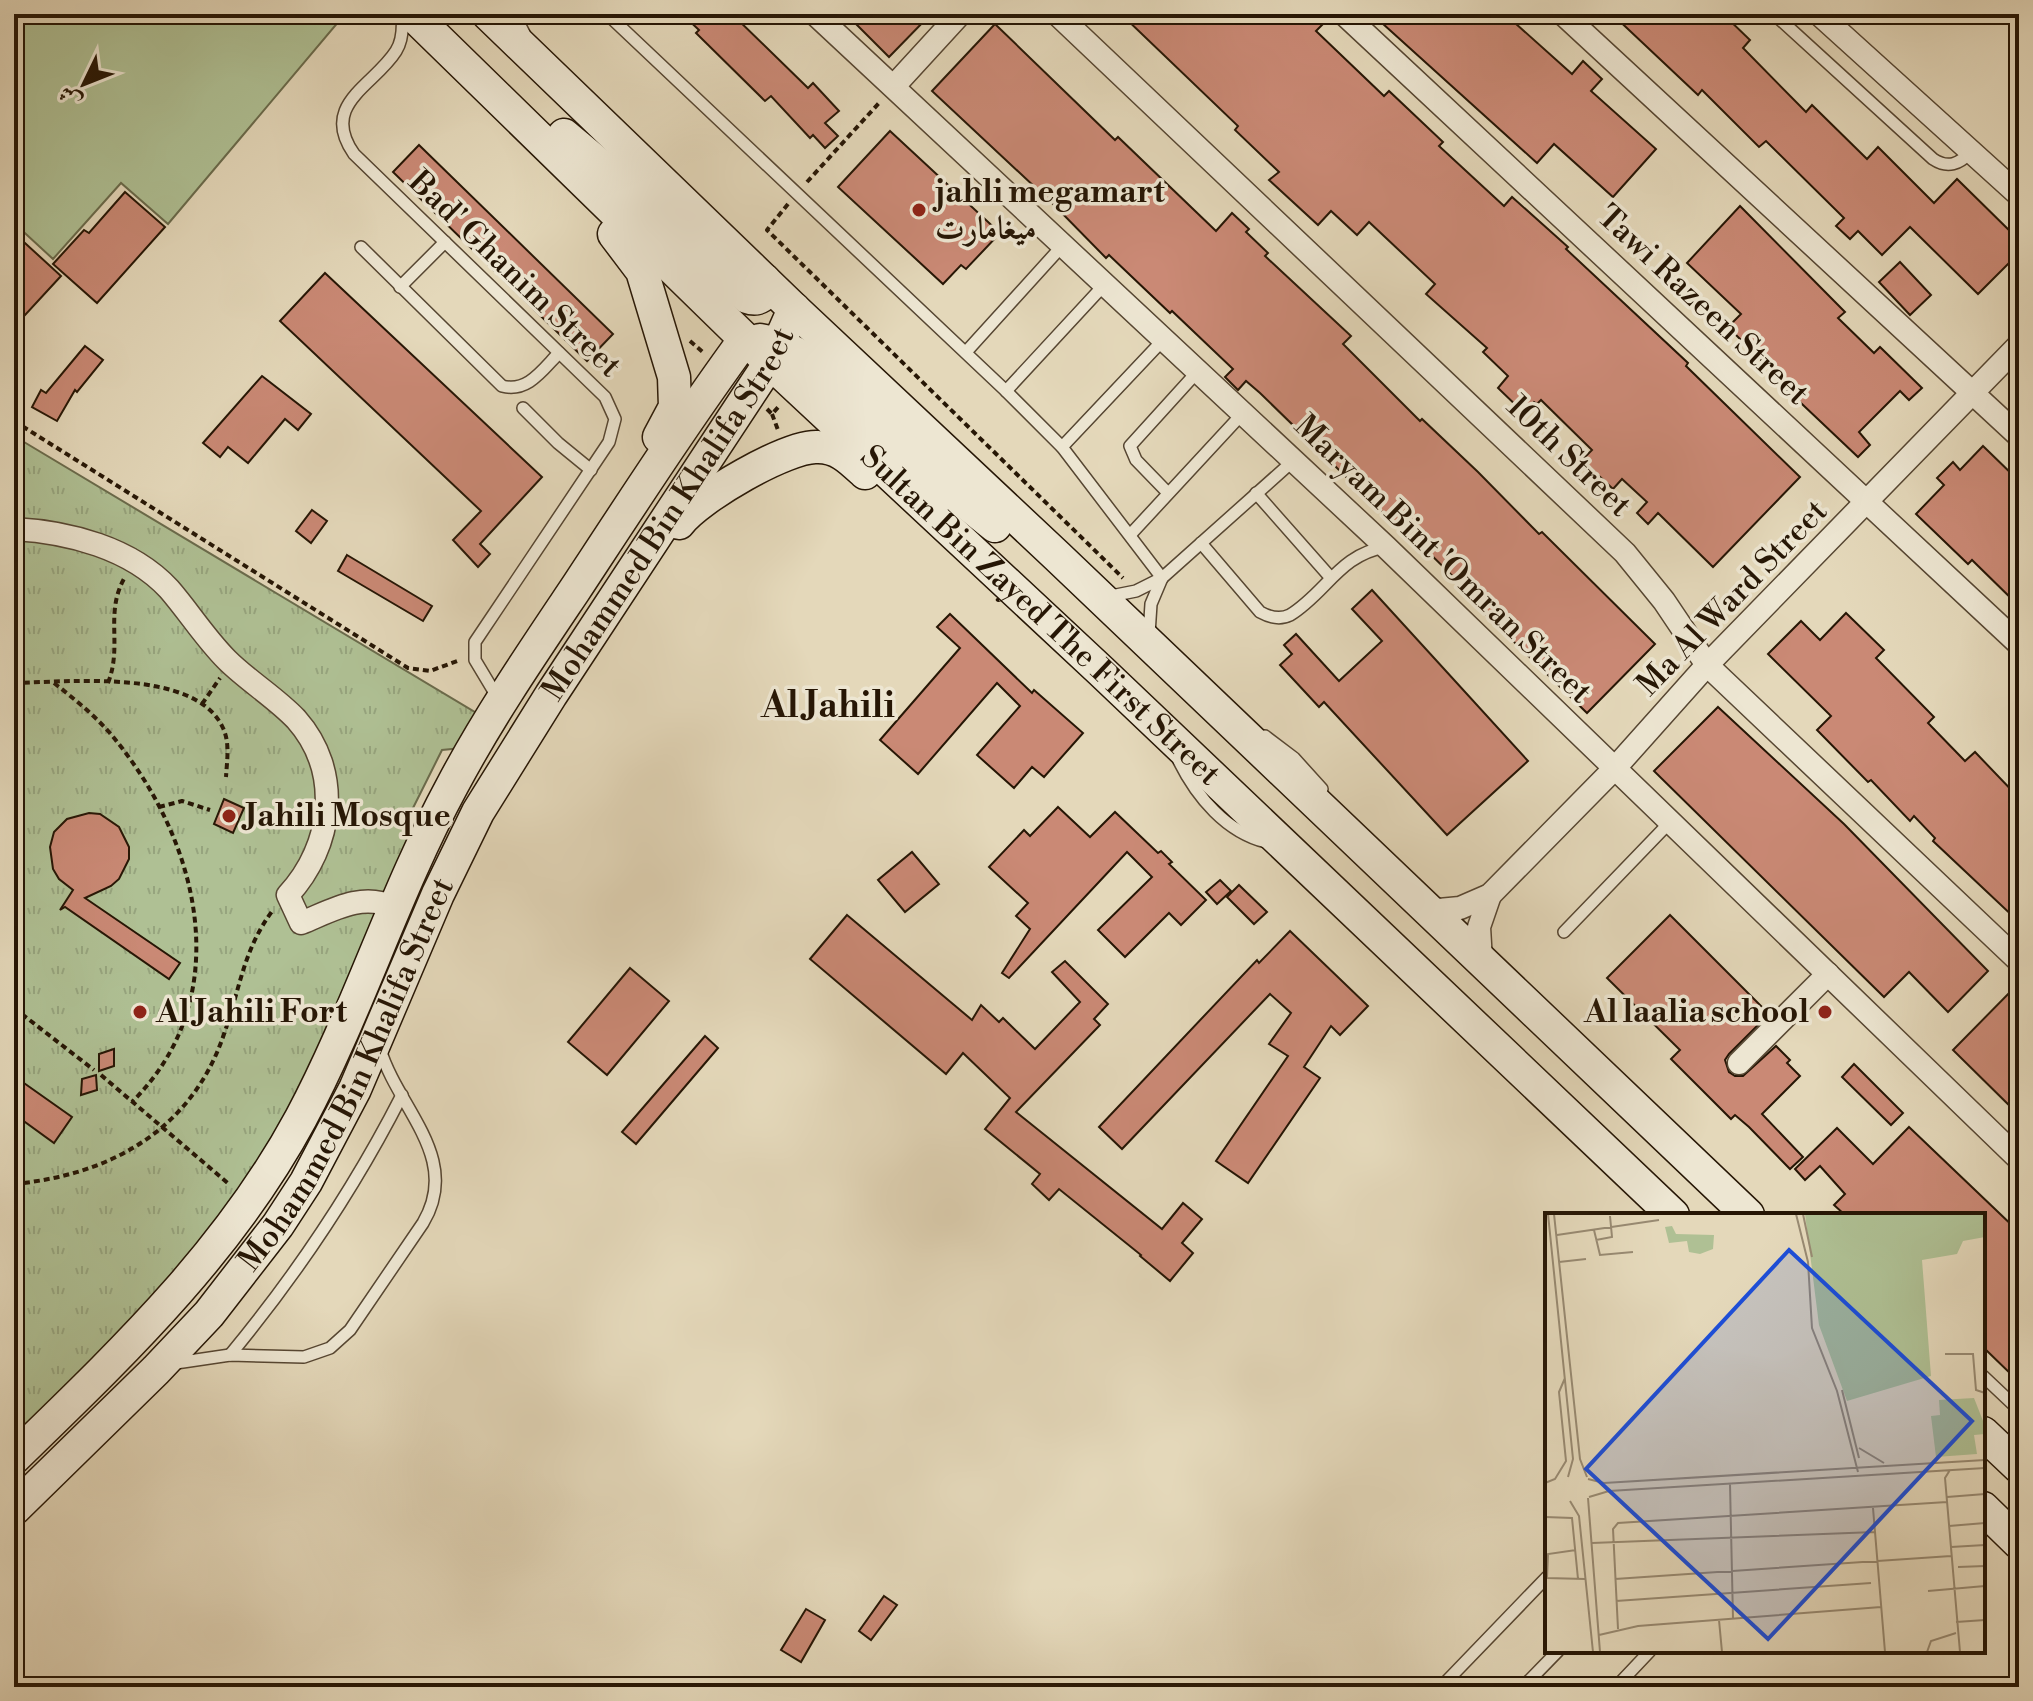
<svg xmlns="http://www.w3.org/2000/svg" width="2033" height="1701" font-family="'Libre Bodoni',Amiri,serif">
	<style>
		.green { fill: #afc094; stroke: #6a6b4c; stroke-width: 2 }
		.park { fill: url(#park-tufts); stroke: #6a6b4c; stroke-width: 2 }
		.building { fill: #ca8975; stroke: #261605; stroke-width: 2 }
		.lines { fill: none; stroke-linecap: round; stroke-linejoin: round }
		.lane-casing { stroke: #564632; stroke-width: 14 }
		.street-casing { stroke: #564632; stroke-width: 25 }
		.secondary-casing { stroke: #261605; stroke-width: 35 }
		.path { stroke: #261605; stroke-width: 4; stroke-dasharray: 6 4; stroke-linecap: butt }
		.lane { stroke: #ede6d2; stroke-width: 11 }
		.street { stroke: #ede6d2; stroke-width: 22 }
		.secondary { stroke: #ede6d2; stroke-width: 32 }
		.poi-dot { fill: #8f2418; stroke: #ede6d2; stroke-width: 3 }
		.labels { text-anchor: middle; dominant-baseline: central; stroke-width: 7; stroke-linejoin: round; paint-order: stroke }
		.poi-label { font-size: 32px; font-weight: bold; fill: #261605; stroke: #ede6d2; text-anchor: start }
		.street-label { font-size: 32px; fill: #261605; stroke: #ede6d2 }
		.quarter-label { font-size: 36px; font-weight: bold; fill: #261605; stroke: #ede6d2 }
		.inset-road { fill: none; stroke: #988a72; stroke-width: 2 }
		.view { fill: #1d4ed8; fill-opacity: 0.15; stroke: #1d4ed8; stroke-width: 4 }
		.inset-edge { fill: none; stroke: #261605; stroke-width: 4 }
	</style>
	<defs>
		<pattern id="park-tufts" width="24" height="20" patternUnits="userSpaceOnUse" patternTransform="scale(2)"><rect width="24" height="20" fill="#afc094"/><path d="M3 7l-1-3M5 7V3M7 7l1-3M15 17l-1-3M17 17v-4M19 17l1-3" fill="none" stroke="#96a47e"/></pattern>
	</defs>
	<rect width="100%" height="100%" fill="#e4d8ba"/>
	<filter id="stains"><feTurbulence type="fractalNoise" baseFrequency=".0025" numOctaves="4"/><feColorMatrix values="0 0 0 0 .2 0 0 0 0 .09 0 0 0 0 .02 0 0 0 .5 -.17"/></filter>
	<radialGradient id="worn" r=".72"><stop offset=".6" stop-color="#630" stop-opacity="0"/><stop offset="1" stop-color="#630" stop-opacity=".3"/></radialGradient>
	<polygon class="green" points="14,14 345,14 168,224 121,183 53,259 14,223"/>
	<polygon class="park" points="14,436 478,714 462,748 442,750 403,828 410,838 304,1085 208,1242 14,1440"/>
	<g class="building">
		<polygon points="682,14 732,14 808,88 813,83 839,111 825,123 838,136 825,148 813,135 810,138 771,96 765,101 696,33 699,30"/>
		<polygon points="846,14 931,14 889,57"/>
		<polygon points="1121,14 1313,14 1323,24 1316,31 1384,96 1389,91 1443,142 1439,146 1504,206 1512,197 1568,247 1566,249 1688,363 1686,366 1800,477 1713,567 1658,513 1648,524 1637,513 1647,502 1622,479 1613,489 1582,460 1592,450 1541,400 1537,404 1534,402 1524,413 1498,388 1508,376 1483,352 1487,348 1426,294 1435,284 1369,222 1357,235 1331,211 1318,225 1269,180 1279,172 1235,130 1238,126"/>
		<polygon points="1372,14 1505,14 1572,74 1583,61 1602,79 1591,91 1656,149 1613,197 1554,144 1537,163"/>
		<polygon points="1612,14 1723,14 1750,40 1743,48 1806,112 1812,105 1867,159 1878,147 1934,203 1957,179 2019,240 2019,253 1978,294 1910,227 1882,255 1858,231 1850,239 1836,226 1844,218 1766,141 1759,147 1702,90 1698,95"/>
		<polygon points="995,24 1115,140 1118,137 1216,231 1232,213 1249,229 1246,232 1268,253 1265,256 1351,336 1343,344 1420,421 1422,419 1478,472 1539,534 1542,532 1655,644 1587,713 1472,601 1475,598 1414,538 1412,541 1260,393 1246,381 1238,390 1225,377 1233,369 1172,311 1170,313 1109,255 1106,258 1053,204 932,91"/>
		<polygon points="890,131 1000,233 966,269 961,265 943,284 838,187"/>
		<polygon points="419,145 613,334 587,361 393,172"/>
		<polygon points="125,192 165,227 97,303 53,264 84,230 89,233"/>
		<polygon points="1740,206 1845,312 1838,318 1874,353 1880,347 1922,388 1909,400 1900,391 1859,432 1870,445 1858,457 1784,387 1786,385 1728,327 1741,314 1687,263"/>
		<polygon points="14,233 61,276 14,327"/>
		<polygon points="1900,262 1931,295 1910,315 1879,282"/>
		<polygon points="325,273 542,477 480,544 490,554 478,567 453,540 481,511 280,321"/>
		<polygon points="85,346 103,360 77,392 75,390 57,421 32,407 41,390 46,393"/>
		<polygon points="262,376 311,414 298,430 285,419 248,463 228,447 220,457 203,443"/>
		<polygon points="1983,446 2019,481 2019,606 1972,560 1968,564 1916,514 1944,485 1937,478 1953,462 1960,470"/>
		<polygon points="312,510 327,521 311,543 296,531"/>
		<polygon points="347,555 432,606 423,621 338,571"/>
		<polygon points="1372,590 1528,761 1447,835 1324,702 1319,707 1280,665 1292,654 1284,645 1296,634 1339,681 1382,641 1352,609"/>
		<polygon points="1846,613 1884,650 1876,658 1934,717 1928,723 1965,761 1975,752 2019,798 2019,922 1933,841 1935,838 1914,816 1910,821 1871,780 1868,782 1817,730 1831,716 1768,654 1801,621 1820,640"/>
		<polygon points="950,614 1032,693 1034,690 1083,733 1044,777 1032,767 1014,788 977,755 1020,706 997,683 918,774 880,740 960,648 937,627"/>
		<polygon points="1718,707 1844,824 1988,971 1948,1012 1909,972 1884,997 1654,771"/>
		<polygon points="224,799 244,808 233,833 214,824"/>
		<polygon points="1058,807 1090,837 1115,812 1158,853 1161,851 1172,862 1169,864 1206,900 1181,925 1169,913 1125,957 1098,930 1152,877 1127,852 1009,978 1002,973 1030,929 1016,916 1028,903 989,867 1024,830 1030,836"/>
		<polygon points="89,813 100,814 119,827 129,847 129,859 119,879 111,886 85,898 180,963 169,979 65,907 60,910 73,890 59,879 53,869 50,847 54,832 67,819"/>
		<polygon points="912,852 939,884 905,912 878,880"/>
		<polygon points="1220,880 1231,891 1217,904 1206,892"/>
		<polygon points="1239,885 1267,912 1254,924 1227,897"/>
		<polygon points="847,915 972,1020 981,1005 999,1022 1003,1018 1035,1049 1080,1002 1052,972 1065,961 1108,1004 1094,1019 1100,1025 1016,1112 1162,1229 1183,1203 1202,1219 1182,1243 1193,1253 1170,1281 1140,1256 1141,1255 1059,1189 1049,1200 1032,1184 1040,1174 985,1129 1010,1098 963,1053 946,1074 810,959"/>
		<polygon points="1670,915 1769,1014 1729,1054 1725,1060 1729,1072 1735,1076 1743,1076 1776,1046 1790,1060 1787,1063 1800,1076 1762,1114 1803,1157 1790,1169 1749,1127 1735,1115 1731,1119 1671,1059 1680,1050 1607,978"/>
		<polygon points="1290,931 1368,1006 1340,1035 1331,1026 1304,1067 1320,1078 1248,1183 1216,1161 1288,1056 1269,1044 1291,1013 1270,994 1122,1149 1099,1127 1257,960 1259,963"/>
		<polygon points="630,968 669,1001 607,1075 568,1042"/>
		<polygon points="2019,983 2019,1115 1953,1050"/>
		<polygon points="705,1036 718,1048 636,1144 622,1132"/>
		<polygon points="114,1049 114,1066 99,1071 99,1054"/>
		<polygon points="1854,1064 1903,1113 1891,1125 1842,1077"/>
		<polygon points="96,1075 97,1090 81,1095 82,1079"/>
		<polygon points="14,1076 72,1117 54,1143 14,1114"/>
		<polygon points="1909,1127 2019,1232 2019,1382 1983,1347 1983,1215 1845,1215 1834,1205 1845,1194 1820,1166 1805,1180 1795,1169 1837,1128 1873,1164"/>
		<polygon points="884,1596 897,1605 871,1640 859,1631"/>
		<polygon points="806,1609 825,1620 801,1662 781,1650"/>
	</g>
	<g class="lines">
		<defs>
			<g id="lane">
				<polyline points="514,14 524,33"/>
				<polyline points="607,14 1006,391 1062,447 1162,578"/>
				<path d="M1774,14l159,145c15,10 26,5 38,-7"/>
				<path d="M402,15c1,12 1,25 -6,36 -22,35 -77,53 -42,103l251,243 10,22 -6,23 -134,200v18l24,40"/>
				<path d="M361,247l141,139c26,7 41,-17 57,-33"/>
				<polyline points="400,287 445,242"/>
				<polyline points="966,352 1063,245"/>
				<polyline points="1006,391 1105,284"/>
				<polyline points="523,408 558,443 591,470"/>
				<polyline points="1062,447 1164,339"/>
				<polyline points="1168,493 1136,460 1130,446 1198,371"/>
				<polyline points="1256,493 1331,578"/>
				<polyline points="1130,535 1243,413"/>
				<path d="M1201,543l59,69c9,5 20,8 30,3 36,-22 50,-61 96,-68"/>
				<polyline points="1106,597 1136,591 1162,578 1293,461"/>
				<polyline points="1149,634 1151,604 1162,578"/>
				<polyline points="1265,736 1294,758 1322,789"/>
				<path d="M1179,761c18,36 47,71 87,81"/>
				<polyline points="1564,932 1671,821"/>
				<path d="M230,1355c67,-81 124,-166 172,-260"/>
				<path d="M176,1363l54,-8 74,2 26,-9 20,-18 73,-107c39,-65 -25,-114 -43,-174"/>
				<polyline points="1983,1376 2019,1410"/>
				<polyline points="1441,1687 1547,1577"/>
				<polyline points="1523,1687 1558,1651"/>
				<polyline points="1616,1687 1650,1651"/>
			</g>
			<g id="street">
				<polyline points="815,14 1386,547 2019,1159"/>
				<polyline points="1057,14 1625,553 1664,601 1707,665 2019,961"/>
				<polyline points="1344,14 2019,644"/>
				<polyline points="1563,14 2019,436"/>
				<polyline points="1819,14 2019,195"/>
				<polyline points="894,86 960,14"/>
				<path d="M14,529c55,3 117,19 155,60 20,23 36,49 58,71 21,21 48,37 69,59 47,53 37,127 -8,176l13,28c30,-12 60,-31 92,-16"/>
				<polyline points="1428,911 1460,908 1490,895 1615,768 1707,665 2019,345"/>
				<polyline points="1481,961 1479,927 1490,895"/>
				<polyline points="1739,1063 1828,974"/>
			</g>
			<g id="secondary">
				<path id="s1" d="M412,14l333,325 356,332 572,544"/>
				<polyline points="488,14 794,309 1057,556 1748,1215"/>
				<path d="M564,135l86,72 97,90c8,3 12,2 18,-4l-1,-13"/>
				<polyline points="614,234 642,271 674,377 675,407 659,437"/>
				<path d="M760,340c51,8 95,64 132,97 33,31 67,61 103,89"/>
				<path d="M679,523c18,-25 109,-78 139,-76 21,0 33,13 47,26"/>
				<polyline points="1983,1433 2019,1467"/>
				<path d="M14,1458c107,-104 215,-206 287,-340 57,-107 93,-225 151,-332 36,-68 79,-131 122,-195 56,-85 111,-170 171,-252"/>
				<polyline points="1983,1508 2019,1543"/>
				<path id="s2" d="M14,1509l142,-139 53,-56 69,-89 28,-43 49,-93 83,-195 40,-82 73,-117 220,-334 23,-52"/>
			</g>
		</defs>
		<use href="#lane" class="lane-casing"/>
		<use href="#street" class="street-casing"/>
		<use href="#secondary" class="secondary-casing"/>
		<g class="path">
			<polyline points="807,182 879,103"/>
			<polyline points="788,204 767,230 1123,578"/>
			<polyline points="690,341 704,353"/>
			<polyline points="767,409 772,414 780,405"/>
			<polyline points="772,414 778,430"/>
			<polyline points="14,421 408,668 430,671 460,660"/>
			<path d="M14,683c55,-1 182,-15 209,45 7,15 4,32 3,49"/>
			<path d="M54,683c19,15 38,30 55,49 89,104 131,263 23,370"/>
			<path d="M108,683c15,-38 -4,-70 17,-106"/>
			<polyline points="202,704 220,678"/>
			<polyline points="159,807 182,801 210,810"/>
			<polyline points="14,1008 94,1070"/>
			<polyline points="101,1075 230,1185"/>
			<path d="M14,1184c96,-9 178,-54 210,-150 16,-45 19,-84 49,-124"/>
			<polyline points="14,1361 19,1317 15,1288"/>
		</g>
		<use href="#lane" class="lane"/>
		<use href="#street" class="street"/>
		<use href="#secondary" class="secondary"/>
	</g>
	<g class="poi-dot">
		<circle cx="919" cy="210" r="8"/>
		<circle cx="229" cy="816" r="8"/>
		<circle cx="140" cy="1012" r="8"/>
		<circle cx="1825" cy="1012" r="8"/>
	</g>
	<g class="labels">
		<g class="poi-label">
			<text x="935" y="192">jahli megamart<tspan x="935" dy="37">ميغامارت</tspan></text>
			<text x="245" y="816">Jahili Mosque</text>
			<text x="156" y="1012">Al Jahili Fort</text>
			<text x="1809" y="1012" text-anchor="end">Al laalia school</text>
		</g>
		<g class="street-label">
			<text transform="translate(515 274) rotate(44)">Bad' Ghanim Street</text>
			<text transform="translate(1703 305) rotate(43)">Tawi Razeen Street</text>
			<text transform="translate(1569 456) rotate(44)">10th Street</text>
			<text stroke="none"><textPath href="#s2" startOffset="1202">Mohammed Bin Khalifa Street</textPath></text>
			<text transform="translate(1443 559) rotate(44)">Maryam Bint 'Omran Street</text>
			<text transform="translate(1732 598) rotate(-46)">Ma Al Ward Street</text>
			<text stroke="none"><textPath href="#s1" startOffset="870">Sultan Bin Zayed The First Street</textPath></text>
			<text stroke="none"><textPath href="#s2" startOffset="554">Mohammed Bin Khalifa Street</textPath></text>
		</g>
		<g class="quarter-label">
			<text x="828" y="706">Al Jahili</text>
		</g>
	</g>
	<g transform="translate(1545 1213)">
		<rect width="440" height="440" fill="#e4d8ba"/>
		<path d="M127,13l4,8 38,1 -1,14 -13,5 -11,-2 -2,-11 -18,2 -4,-16zM429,185l11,28v8l-11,1 3,19 -41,3 -5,-41 9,-1 -1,-15z" fill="#afc094"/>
		<path d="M260,1h180v23l-22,4 -6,13 -35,6 9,116 -84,25 -28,-76z" fill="#afc094"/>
		<path class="inset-road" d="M3,1l25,245 -5,18M9,1l26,245 7,18M251,1l12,48 4,66 25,63 21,81M258,1l9,43M49,17l6,25 33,-3M12,22l102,-15M51,27l16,-3 -2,-21M14,49l27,-3M400,141h28l3,36 9,3M297,177l17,68M314,235l25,15M405,257l-5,8 15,174M43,266l16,4 381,-23M0,270l10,-4 11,-18 -7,-69 6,-14M185,271l3,135M44,284l20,-6 376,-23M402,284l38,-3M43,285l12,154M25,288l9,15 14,136M328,295l12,144M0,304l27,1 6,61M404,313l36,-3M47,330l283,-11M406,334l34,-2M31,337l-28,4 -1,24 38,1M413,354l27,-1M70,366l336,-23M383,378l57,-5M71,388l255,-18M174,407l3,32M411,409l29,-2M73,416l-5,-100 5,-6 329,-21M54,422l39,-9 243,-19M382,439l4,-11 25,-8"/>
		<path class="view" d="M244,37l183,171 -204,218 -182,-170z"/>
		<rect width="440" height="440" class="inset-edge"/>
	</g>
	<rect width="2033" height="1701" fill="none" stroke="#e4d8ba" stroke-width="48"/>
	<rect x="16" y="16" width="2001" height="1669" fill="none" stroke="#261605" stroke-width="4"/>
	<rect x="24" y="24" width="1985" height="1653" fill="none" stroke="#261605" stroke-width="2"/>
	<g transform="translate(84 84) rotate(227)" stroke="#ede6d2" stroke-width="6" paint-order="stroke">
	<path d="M0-6L14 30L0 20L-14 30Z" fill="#261605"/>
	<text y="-12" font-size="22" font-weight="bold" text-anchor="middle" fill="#261605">ش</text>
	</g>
	<rect width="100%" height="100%" filter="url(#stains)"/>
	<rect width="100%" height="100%" fill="url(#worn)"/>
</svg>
